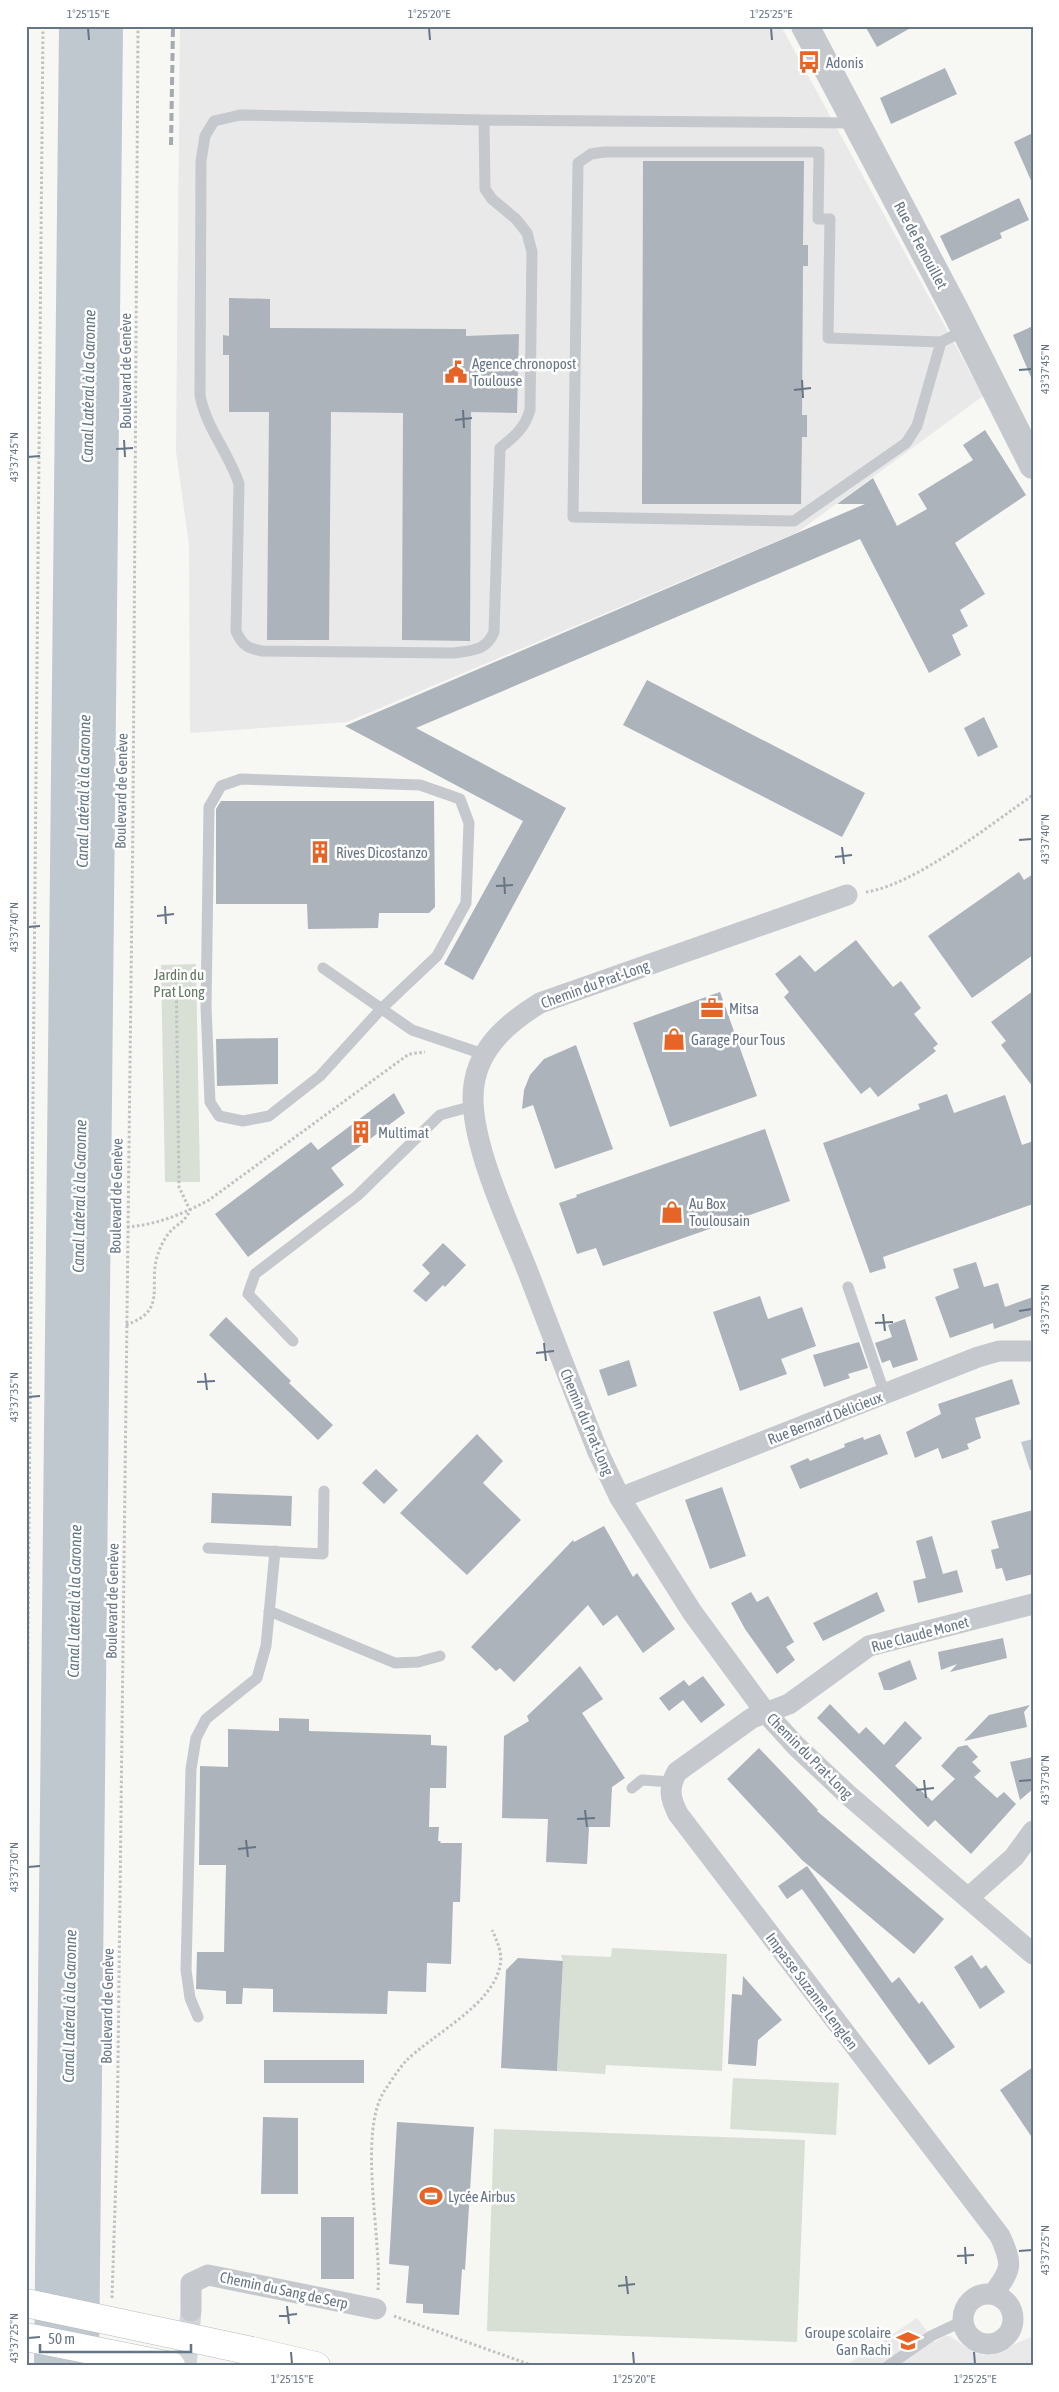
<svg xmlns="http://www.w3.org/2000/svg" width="1059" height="2392" font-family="'Asap Condensed',sans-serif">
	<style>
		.built { fill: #e8e9e8 }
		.green { fill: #d8dfd5 }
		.water { fill: #bfc8ce }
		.building { fill: #acb3ba }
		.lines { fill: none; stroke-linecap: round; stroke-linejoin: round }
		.minor-tunnel { stroke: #d3d6d8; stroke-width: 21; stroke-dasharray: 21 11; stroke-linecap: butt }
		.trunk-casing { stroke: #b8bbbe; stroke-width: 29 }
		.path { stroke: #bfc1c3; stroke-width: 3; stroke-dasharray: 2.5 2.5; stroke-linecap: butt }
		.service { stroke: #c5c8cc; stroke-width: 11 }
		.minor { stroke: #c5c8cc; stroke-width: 21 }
		.tertiary { stroke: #c5c8cc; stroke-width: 28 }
		.trunk { stroke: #fff; stroke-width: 28 }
		.rail { stroke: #a5abb1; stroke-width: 4; stroke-dasharray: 8 4; stroke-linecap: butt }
		.trunk-bridge-casing { stroke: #b8bbbe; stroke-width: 29; stroke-linecap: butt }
		.trunk-bridge { stroke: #fff; stroke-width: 28 }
		.ticks { fill: none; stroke: #667586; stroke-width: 2 }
		.labels { text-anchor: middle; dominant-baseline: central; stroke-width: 5; stroke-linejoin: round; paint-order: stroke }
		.poi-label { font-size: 15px; fill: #667586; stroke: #fff; text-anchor: start }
		.street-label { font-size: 15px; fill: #667586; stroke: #fff }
		.park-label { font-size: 15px; fill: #637861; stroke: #fff }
		.water-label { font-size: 16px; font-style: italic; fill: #627682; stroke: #fff }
		.neatline { fill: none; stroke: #667586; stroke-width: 2 }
		.ticks-label { font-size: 12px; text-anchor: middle; fill: #667586 }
	</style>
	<rect width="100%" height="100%" fill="#f7f7f4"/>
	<g class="built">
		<polygon points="180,26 781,26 983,396 798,532 347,722 190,733 189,545 176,451"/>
		<polygon points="917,2318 935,2342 945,2336 950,2336 975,2353 984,2355 993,2354 1033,2336 1033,2366 845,2366"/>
	</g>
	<g class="green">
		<polygon points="196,964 200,1182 165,1182 161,965"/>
		<polygon points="612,1948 727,1954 722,2071 606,2065 605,2074 557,2071 563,1961 561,1955 611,1957"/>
		<polygon points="733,2078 839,2083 836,2135 730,2129"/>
		<polygon points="494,2129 805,2140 797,2342 487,2331"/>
	</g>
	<g class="water">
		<polygon points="59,26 123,26 99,2366 34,2366"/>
		<polygon points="1033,1439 1033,1470 1030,1470 1021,1442"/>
	</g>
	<g class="building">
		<polygon points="865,26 914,26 877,47"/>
		<polygon points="945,68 957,94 891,124 880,98"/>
		<polygon points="1033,133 1033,185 1014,142"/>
		<polygon points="643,161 804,161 803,245 808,245 808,266 803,266 802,415 807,415 807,437 802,437 801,504 642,504"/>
		<polygon points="1019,198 1029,220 1000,233 1002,238 952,261 940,236"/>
		<polygon points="229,298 270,299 270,328 466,329 466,336 519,334 517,413 471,412 470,641 402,640 403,413 331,412 329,640 267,640 269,412 229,412 229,355 223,355 223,335 229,336"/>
		<polygon points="1033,326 1033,382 1013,335"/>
		<polygon points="985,430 1026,495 955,543 985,594 960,610 968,626 952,635 961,655 929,673 860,539 416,728 566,808 473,980 444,964 523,821 345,726 865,504 837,504 873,478 897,526 927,509 918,494 973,460 963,445"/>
		<polygon points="647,680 865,793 842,837 623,725"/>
		<polygon points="984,717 998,747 978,757 964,728"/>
		<polygon points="221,801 434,801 435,907 429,913 379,913 378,928 308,929 307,904 216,904 216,809"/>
		<polygon points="1019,872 1024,880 1033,874 1033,955 972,998 928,936"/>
		<polygon points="856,940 893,987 901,981 921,1008 914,1014 938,1044 933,1048 936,1051 878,1097 870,1087 861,1094 784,997 789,992 775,974 800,955 815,972"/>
		<polygon points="1033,991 1033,1087 1001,1045 1006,1041 991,1022"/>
		<polygon points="720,992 757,1096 670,1127 633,1023"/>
		<polygon points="278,1038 278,1084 217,1086 216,1039"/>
		<polygon points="576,1045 613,1149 555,1169 533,1105 522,1109 524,1090 530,1075 544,1059"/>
		<polygon points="394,1093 405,1113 331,1168 344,1185 248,1257 215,1214 311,1142 318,1150"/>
		<polygon points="947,1094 954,1113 1005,1095 1022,1145 1033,1141 1033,1204 883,1257 886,1268 870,1273 823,1143 920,1109 918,1104"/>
		<polygon points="765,1129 790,1201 603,1266 596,1248 577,1254 559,1203 577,1197 576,1195"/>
		<polygon points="443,1243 466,1265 445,1287 443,1285 426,1302 413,1291 430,1273 422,1265"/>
		<polygon points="976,1262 984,1287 998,1283 1005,1307 1033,1297 1033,1315 994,1329 993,1323 950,1338 935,1297 959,1288 953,1269"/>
		<polygon points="760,1296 768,1319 802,1307 816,1346 781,1359 787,1374 740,1391 713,1312"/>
		<polygon points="226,1317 291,1381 289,1383 333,1425 318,1440 209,1335"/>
		<polygon points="905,1319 918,1360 893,1368 890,1360 882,1363 875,1343 892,1337 888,1325"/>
		<polygon points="859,1342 868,1368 848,1374 850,1378 824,1387 813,1355"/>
		<polygon points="629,1360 637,1386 608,1396 599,1370"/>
		<polygon points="1012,1379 1020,1404 975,1418 981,1438 967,1444 969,1449 942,1459 938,1448 915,1458 906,1432 941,1414 938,1404"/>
		<polygon points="477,1434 503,1461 483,1483 521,1520 467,1575 400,1513"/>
		<polygon points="880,1434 888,1454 800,1489 790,1466 808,1458 810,1461 845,1447 844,1444 863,1437 864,1440"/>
		<polygon points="376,1469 398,1490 384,1504 362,1483"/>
		<polygon points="722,1487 746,1556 710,1569 685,1500"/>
		<polygon points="212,1493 292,1496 291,1526 211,1523"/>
		<polygon points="1033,1510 1033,1574 1006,1581 1002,1568 996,1569 991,1550 999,1548 991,1521"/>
		<polygon points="604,1526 633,1577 637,1573 675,1629 643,1653 617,1615 603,1626 588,1605 514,1682 500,1668 496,1671 471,1647 573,1540 574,1542"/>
		<polygon points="932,1536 943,1574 957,1570 963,1592 918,1603 913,1581 926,1578 916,1541"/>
		<polygon points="751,1592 757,1602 768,1596 794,1642 786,1647 795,1660 777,1674 745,1629 731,1603"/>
		<polygon points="877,1592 885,1611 823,1641 813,1623"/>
		<polygon points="1003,1638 1007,1658 950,1672 957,1664 941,1670 938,1652"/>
		<polygon points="910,1660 917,1679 891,1690 884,1690 878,1673"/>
		<polygon points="580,1666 603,1699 582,1713 625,1778 612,1787 610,1827 589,1827 587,1864 546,1862 548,1819 502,1818 504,1736 529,1721 527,1716"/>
		<polygon points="703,1676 725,1705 701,1723 683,1700 669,1711 659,1698 684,1680 689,1686"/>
		<polygon points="830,1704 859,1734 866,1727 884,1745 905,1721 922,1738 895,1766 932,1801 955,1779 941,1766 958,1747 967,1745 978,1757 972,1762 981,1771 974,1777 997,1798 1004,1792 1016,1804 971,1854 935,1820 928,1827 817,1718"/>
		<polygon points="1030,1705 1024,1712 1027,1727 964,1741 989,1715"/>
		<polygon points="279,1718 309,1719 309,1731 431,1735 431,1745 447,1746 446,1788 430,1788 429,1827 439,1827 438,1841 441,1841 440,1843 462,1843 460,1902 453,1902 451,1964 427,1963 426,1992 388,1991 387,2014 273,2012 273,1989 243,1988 242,2004 226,2004 226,1991 196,1989 197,1952 224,1952 226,1865 199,1865 200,1766 228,1767 228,1729 279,1731"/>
		<polygon points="759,1748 818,1810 817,1811 944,1919 914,1954 802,1860 727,1779"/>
		<polygon points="1033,1757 1033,1789 1020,1800 1010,1762"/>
		<polygon points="807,1866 892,1983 899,1977 919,2004 922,2001 955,2047 929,2065 802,1889 787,1899 778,1886"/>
		<polygon points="972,1955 981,1969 986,1965 1005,1992 980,2009 954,1967"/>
		<polygon points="518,1958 563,1961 557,2071 501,2068 506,1970"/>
		<polygon points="743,1976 782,2020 758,2040 756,2066 728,2064 732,1994 742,1995"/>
		<rect x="264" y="2060" width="100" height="23"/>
		<polygon points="1033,2067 1033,2139 1000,2090"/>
		<polygon points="263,2117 298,2118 298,2194 261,2194"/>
		<polygon points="397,2122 474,2127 465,2270 462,2269 459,2315 423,2313 423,2304 406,2303 409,2266 389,2264"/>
		<rect x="321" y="2217" width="33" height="62"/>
	</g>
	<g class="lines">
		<polyline class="minor-tunnel" points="186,2366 191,2311"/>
		<defs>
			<polyline id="trunk" points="252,2351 316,2366"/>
		</defs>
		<use href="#trunk" class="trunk-casing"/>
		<g class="path">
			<path d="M866,892c49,-7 125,-68 167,-97"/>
			<path d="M127,1227c29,-2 56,-13 82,-27l200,-146 16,-2"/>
			<path d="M126,1325c43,-15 21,-40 32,-71 2,-7 7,-16 11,-21 8,-10 15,-9 21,-23l-11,-23 -3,-220"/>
			<polyline points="26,1849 43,26"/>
			<path d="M378,2290c4,-50 -21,-159 7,-200 6,-9 13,-20 20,-28 26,-27 87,-56 95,-96 3,-13 -3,-25 -8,-36"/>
			<polyline points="112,2298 117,2146 133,817 138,26"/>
			<polyline points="394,2316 534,2366"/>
		</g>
		<g class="service">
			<path d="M484,120l1,69 7,10 24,20 11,14 5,19 -2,158c-5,18 -16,27 -30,38l-6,184c-8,19 -21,18 -40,21l-192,-2c-15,-3 -20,-6 -26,-20l3,-147c-10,-31 -33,-56 -39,-89l1,-234 4,-25 9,-15 26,-6 244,5 372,3"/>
			<polyline points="941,342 917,426 906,443 794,521 573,517 578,163 591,154 604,152 819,152 818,219 830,219 828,338 941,342 965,330"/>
			<polygon points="241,779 420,785 460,799 469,823 466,903 437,956 381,1009 320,1076 269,1116 243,1121 219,1116 210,1102 206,1007 209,807 221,786"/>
			<polyline points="323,968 412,1030 486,1055"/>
			<polyline points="848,1287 885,1395"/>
			<polyline points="293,1341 248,1294 255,1274 357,1196 440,1115 473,1106"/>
			<polyline points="208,1548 323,1554 324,1491"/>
			<polyline points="269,1611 395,1663 418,1662 440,1656"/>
			<polyline points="632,1788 642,1780 671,1782"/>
			<polyline points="198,2017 190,1998 186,1970 191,1769 196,1738 206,1719 257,1678 266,1646 275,1551"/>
			<polyline points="888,2366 931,2336 963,2321"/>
		</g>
		<g class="minor">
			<path d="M847,895l-307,108c-31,19 -61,44 -66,82 -8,50 35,139 54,187 23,60 46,120 70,180l22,46 72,114 74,101 30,33 51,48 186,160"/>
			<polyline points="620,1498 978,1357 999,1351 1033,1351"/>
			<polyline points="968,1898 1014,1857 1033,1831"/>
			<path d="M993,2294c19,-25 20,-29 7,-58l-322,-422c-8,-16 -10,-26 -1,-42l75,-54 37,-14 80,-58 164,-42"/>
			<circle cx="988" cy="2319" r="25"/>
			<polyline points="191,2311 191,2283 208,2275 376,2309"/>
		</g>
		<polyline class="tertiary" points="805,26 955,310 1033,465"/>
		<use href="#trunk" class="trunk"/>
		<polyline class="rail" points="171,145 173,26"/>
		<defs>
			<g id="trunk-bridge">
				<polyline points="26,2303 252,2351"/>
				<polyline points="26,2337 171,2366"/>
			</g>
		</defs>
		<use href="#trunk-bridge" class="trunk-bridge-casing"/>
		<use href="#trunk-bridge" class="trunk-bridge"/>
	</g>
	<path class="ticks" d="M88,28l1,12M429,28l1,12M771,28l1,12M1019,370l13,-1M802,380l1,18M794,390l17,-2M463,410l1,18M455,420l17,-2M124,440l1,17M116,449l17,-1M28,457l12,-1M1019,840l13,-1M842,847l2,17M835,857l17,-2M504,877l1,17M496,886l17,-1M165,906l1,18M157,916l17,-2M28,927l12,-1M1019,1311l13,-2M883,1314l2,17M875,1323l18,-1M544,1343l2,18M536,1353l18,-2M205,1373l2,17M197,1382l18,-1M28,1397l12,-1M924,1780l2,18M1019,1781l13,-1M916,1790l18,-2M585,1810l2,17M577,1819l18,-1M246,1840l2,17M238,1849l18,-2M28,1867l12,-1M965,2247l1,17M1019,2251l13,-1M957,2256l17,-1M626,2276l2,18M618,2286l17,-2M287,2306l2,18M279,2316l18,-2M28,2338l12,-1M291,2352l1,12M633,2352l1,12M974,2352l1,12"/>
	<defs>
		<symbol id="bus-bare" viewBox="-9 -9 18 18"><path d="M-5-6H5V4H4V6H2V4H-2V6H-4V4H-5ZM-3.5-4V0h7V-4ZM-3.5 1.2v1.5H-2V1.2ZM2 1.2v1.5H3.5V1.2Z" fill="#e66425" stroke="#fff" stroke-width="2.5" paint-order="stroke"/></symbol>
		<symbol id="civic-bare" viewBox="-9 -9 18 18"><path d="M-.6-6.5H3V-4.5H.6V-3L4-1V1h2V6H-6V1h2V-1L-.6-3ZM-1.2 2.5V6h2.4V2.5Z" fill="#e66425" stroke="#fff" stroke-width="2.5" paint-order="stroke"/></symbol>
		<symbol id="building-bare" viewBox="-9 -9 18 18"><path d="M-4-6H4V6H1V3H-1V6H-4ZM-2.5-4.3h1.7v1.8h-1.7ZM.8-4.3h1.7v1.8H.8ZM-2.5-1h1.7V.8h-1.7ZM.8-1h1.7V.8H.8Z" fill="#e66425" stroke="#fff" stroke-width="2.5" paint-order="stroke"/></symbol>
		<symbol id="office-bare" viewBox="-9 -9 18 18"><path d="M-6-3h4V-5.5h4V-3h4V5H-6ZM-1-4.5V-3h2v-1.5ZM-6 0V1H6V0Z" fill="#e66425" stroke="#fff" stroke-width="2.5" paint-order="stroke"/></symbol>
		<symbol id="shop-bare" viewBox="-9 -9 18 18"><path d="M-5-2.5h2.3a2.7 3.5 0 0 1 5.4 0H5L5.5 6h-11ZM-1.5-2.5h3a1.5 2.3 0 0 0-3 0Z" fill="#e66425" stroke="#fff" stroke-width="2.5" paint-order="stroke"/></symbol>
		<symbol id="stadium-bare" viewBox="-9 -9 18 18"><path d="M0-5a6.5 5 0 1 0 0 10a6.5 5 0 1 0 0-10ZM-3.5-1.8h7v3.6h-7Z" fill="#e66425" stroke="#fff" stroke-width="2.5" paint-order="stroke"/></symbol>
		<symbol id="school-bare" viewBox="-9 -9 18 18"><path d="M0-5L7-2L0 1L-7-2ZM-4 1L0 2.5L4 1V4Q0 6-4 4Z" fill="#e66425" stroke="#fff" stroke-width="2.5" paint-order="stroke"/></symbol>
	</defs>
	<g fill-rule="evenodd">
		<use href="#bus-bare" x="793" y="46" width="32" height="32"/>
		<use href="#civic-bare" x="440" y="356" width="32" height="32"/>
		<use href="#building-bare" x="304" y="836" width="32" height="32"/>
		<use href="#office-bare" x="696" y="992" width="32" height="32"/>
		<use href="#shop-bare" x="658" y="1023" width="32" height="32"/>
		<use href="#building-bare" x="345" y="1116" width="32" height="32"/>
		<use href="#shop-bare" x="656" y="1196" width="32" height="32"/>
		<use href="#stadium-bare" x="415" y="2180" width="32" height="32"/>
		<use href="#school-bare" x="892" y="2325" width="32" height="32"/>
	</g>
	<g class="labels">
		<g class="poi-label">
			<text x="826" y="62">Adonis</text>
			<text x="472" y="363">Agence chronopost<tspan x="472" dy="17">Toulouse</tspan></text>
			<text x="336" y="852">Rives Dicostanzo</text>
			<text x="729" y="1008">Mitsa</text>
			<text x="691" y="1039">Garage Pour Tous</text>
			<text x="378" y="1132">Multimat</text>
			<text x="689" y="1203">Au Box<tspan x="689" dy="17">Toulousain</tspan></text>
			<text x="448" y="2196">Lycée Airbus</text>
			<text x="891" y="2332" text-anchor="end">Groupe scolaire<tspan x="891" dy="17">Gan Rachi</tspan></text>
		</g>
		<g class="street-label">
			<text transform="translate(921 245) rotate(62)">Rue de Fenouillet</text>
			<text transform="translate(125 371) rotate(-90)">Boulevard de Genève</text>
			<text transform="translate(121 791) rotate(-89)">Boulevard de Genève</text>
			<text transform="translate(595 984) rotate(-20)">Chemin du Prat-Long</text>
			<text transform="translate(116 1196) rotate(-89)">Boulevard de Genève</text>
			<text transform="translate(825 1418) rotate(-21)">Rue Bernard Délicieux</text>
			<text transform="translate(587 1422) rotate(67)">Chemin du Prat-Long</text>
			<text transform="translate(112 1601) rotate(-89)">Boulevard de Genève</text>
			<text transform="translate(920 1634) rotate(-15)">Rue Claude Monet</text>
			<text transform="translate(810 1756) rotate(45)">Chemin du Prat-Long</text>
			<text transform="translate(812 1991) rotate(53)">Impasse Suzanne Lenglen</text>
			<text transform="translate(107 2006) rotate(-89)">Boulevard de Genève</text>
			<text transform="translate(284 2290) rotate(12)">Chemin du Sang de Serp</text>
		</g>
		<g class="park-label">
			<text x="179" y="974">Jardin du<tspan x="179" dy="17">Prat Long</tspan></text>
		</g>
		<g class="water-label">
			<text transform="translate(88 386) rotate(-89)">Canal Latéral à la Garonne</text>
			<text transform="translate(83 791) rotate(-89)">Canal Latéral à la Garonne</text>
			<text transform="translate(79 1196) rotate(-89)">Canal Latéral à la Garonne</text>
			<text transform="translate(74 1601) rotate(-89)">Canal Latéral à la Garonne</text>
			<text transform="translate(69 2006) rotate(-89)">Canal Latéral à la Garonne</text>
		</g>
	</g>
	<rect width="1059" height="2392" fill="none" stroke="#ffffff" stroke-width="55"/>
	<path d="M40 2344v8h151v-8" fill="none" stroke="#667586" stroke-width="2.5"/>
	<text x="48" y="2344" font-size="15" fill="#667586" stroke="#ffffff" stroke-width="4" paint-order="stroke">50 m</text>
	<rect x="28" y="28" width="1004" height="2336" class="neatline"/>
	<g class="ticks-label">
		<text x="88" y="18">1°25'15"E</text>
		<text x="429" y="18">1°25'20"E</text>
		<text x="771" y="18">1°25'25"E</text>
		<text transform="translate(1045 369) rotate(-90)" y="4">43°37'45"N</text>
		<text transform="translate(14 457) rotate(-90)" y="4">43°37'45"N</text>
		<text transform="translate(1045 839) rotate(-90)" y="4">43°37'40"N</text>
		<text transform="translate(14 927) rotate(-90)" y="4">43°37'40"N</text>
		<text transform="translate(1045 1309) rotate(-90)" y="4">43°37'35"N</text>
		<text transform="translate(14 1397) rotate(-90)" y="4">43°37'35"N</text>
		<text transform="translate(1045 1780) rotate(-90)" y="4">43°37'30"N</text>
		<text transform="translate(14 1867) rotate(-90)" y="4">43°37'30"N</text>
		<text transform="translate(1045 2250) rotate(-90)" y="4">43°37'25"N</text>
		<text transform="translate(14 2338) rotate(-90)" y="4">43°37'25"N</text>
		<text x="292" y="2383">1°25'15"E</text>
		<text x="634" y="2383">1°25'20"E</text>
		<text x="975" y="2383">1°25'25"E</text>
	</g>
</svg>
